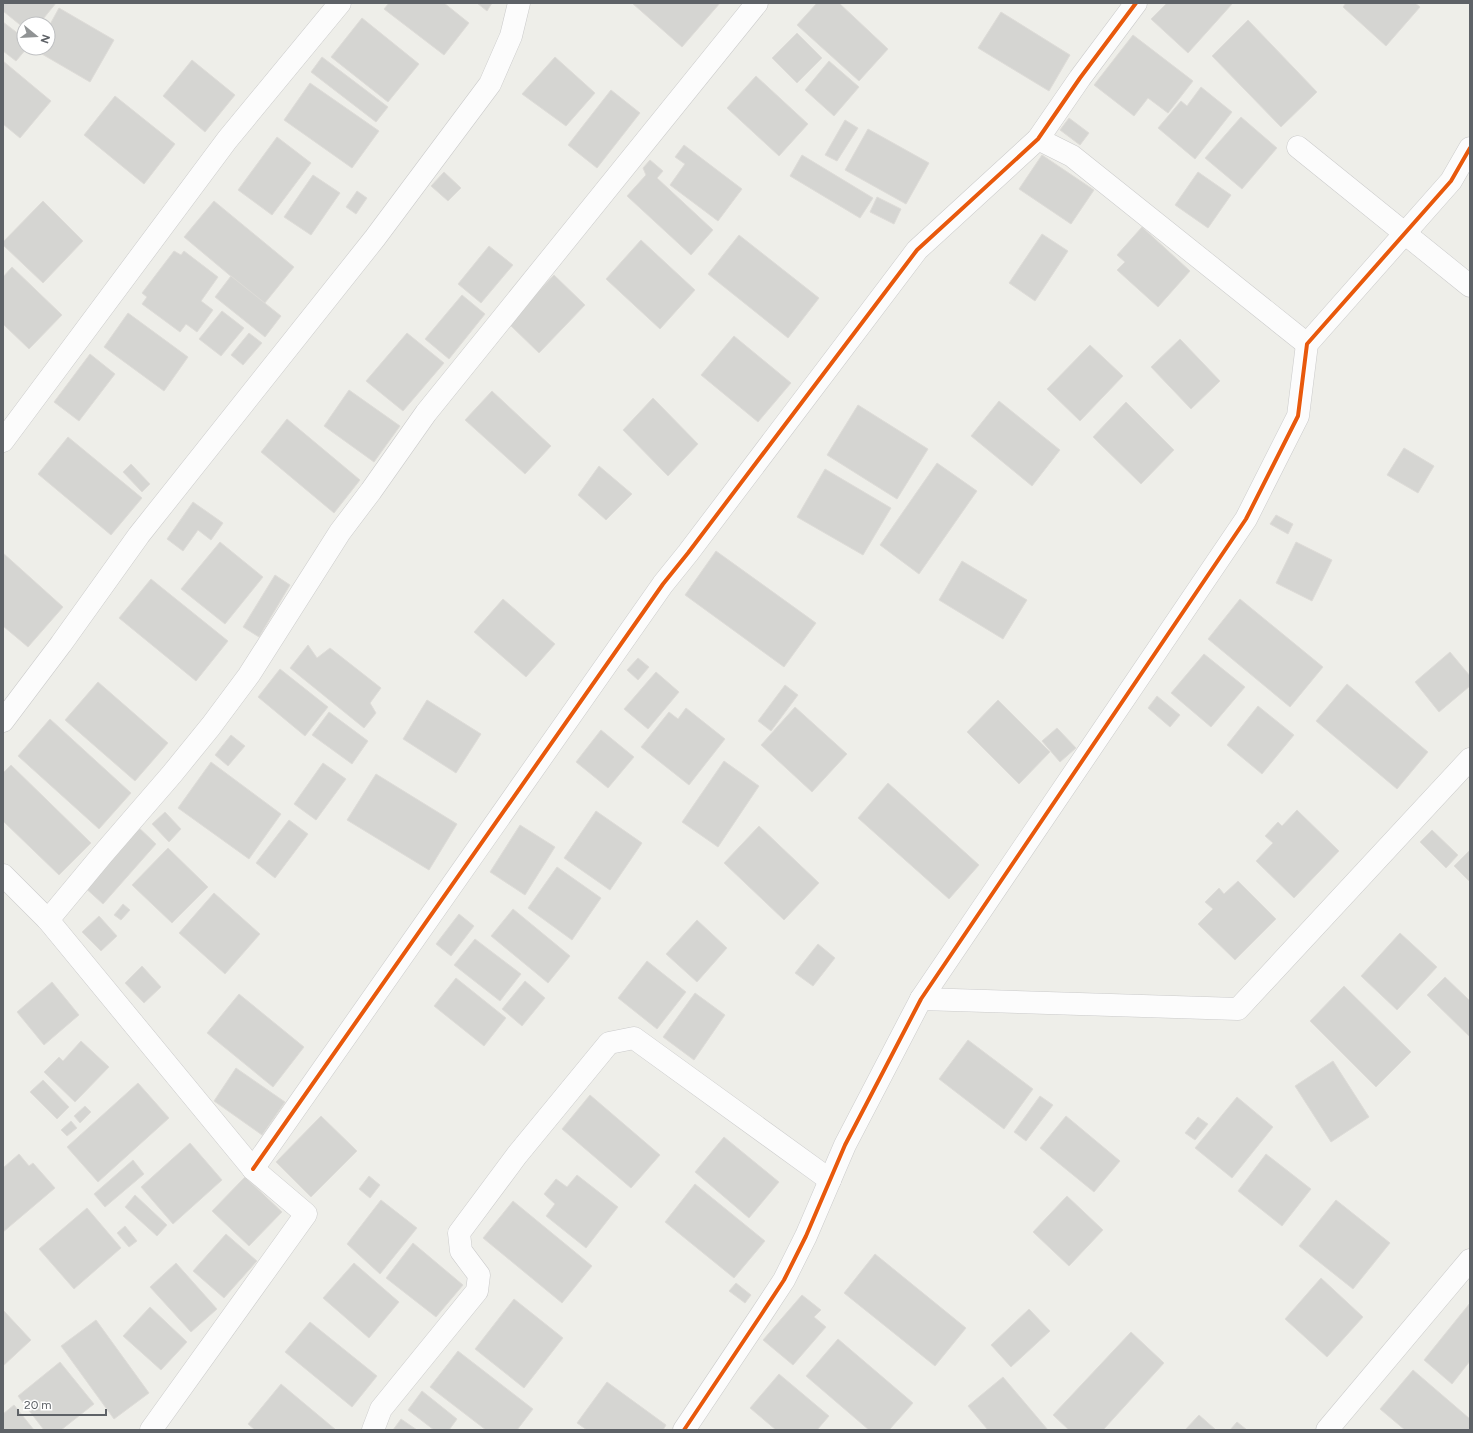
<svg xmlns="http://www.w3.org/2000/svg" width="1473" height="1433" font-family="Figtree,sans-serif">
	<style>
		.building { fill: #d5d5d2; stroke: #dedcd8 }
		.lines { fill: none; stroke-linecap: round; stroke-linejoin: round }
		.minor-casing { stroke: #cbcbcb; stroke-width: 23 }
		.minor { stroke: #fcfcfc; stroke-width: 22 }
		.cycleway-casing { stroke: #fff; stroke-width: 6 }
		.cycleway { stroke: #e8590c; stroke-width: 4 }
	</style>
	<rect width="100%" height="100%" fill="#eeeee9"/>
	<g class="building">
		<polygon points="3,3 56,3 39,24 24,24 24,28 3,11"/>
		<polygon points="389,3 444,3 469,23 444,55 384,9"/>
		<polygon points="477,3 492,3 487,11"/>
		<polygon points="632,3 720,3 682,47"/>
		<polygon points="817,3 839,3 888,49 859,81 797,25"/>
		<polygon points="1167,3 1230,3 1232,4 1188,53 1151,19"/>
		<polygon points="1346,3 1415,3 1420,7 1386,46 1343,7"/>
		<polygon points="59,8 114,40 90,82 35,50 36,48 48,48 48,28"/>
		<polygon points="1001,12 1070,55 1049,91 978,48"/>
		<polygon points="362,18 419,64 388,102 331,57"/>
		<polygon points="1248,20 1317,92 1281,127 1212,56"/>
		<polygon points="3,22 24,38 24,48 27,48 16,61 3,51"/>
		<polygon points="797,33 822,58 797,83 772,58"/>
		<polygon points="1133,35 1193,81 1168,113 1148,98 1134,116 1094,85"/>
		<polygon points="322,57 388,107 376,122 311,72"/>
		<polygon points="555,57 595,93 566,126 522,94"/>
		<polygon points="192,60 235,95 205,132 163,96"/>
		<polygon points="3,61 51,101 20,138 3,124"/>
		<polygon points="829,61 859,87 834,116 805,90"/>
		<polygon points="756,76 808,124 779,156 727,108"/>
		<polygon points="310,83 379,131 352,168 284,120"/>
		<polygon points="1201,87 1232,112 1195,159 1158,128 1181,101 1187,106"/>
		<polygon points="611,90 640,113 597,168 568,145"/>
		<polygon points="115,96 175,144 144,184 84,135"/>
		<polygon points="1241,117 1277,148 1242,189 1205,158"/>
		<polygon points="1069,118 1089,133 1080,145 1060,130"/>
		<polygon points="845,120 858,128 837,161 825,155"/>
		<polygon points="868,129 929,163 906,204 845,170"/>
		<polygon points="277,137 311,163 272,215 238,190"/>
		<polygon points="684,145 742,189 718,221 670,185 685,164 675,157"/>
		<polygon points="802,155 873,198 860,218 790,176"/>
		<polygon points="1042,155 1094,190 1071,224 1019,189"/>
		<polygon points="650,160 663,171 657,178 713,230 691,255 627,196 646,175 643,168"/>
		<polygon points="444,172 461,188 448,201 431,186"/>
		<polygon points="1198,172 1231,195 1208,228 1175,205"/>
		<polygon points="313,175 340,193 311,235 284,217"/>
		<polygon points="357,191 367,198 356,214 346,207"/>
		<polygon points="877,197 901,209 894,224 870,212"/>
		<polygon points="43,201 83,241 43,283 3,245 3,242"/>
		<polygon points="214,201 294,267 264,304 184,237"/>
		<polygon points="1142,227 1190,271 1158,307 1117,270 1125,262 1117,255"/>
		<polygon points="1042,234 1068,251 1035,301 1009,283"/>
		<polygon points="739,235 819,298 788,338 708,274"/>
		<polygon points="641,240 695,290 660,329 606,279"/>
		<polygon points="489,246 513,265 481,303 458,284"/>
		<polygon points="174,251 181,255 184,251 218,277 201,301 213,310 197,332 186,324 180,332 142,304 147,297 142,293"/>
		<polygon points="12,267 62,315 29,349 3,324 3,277"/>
		<polygon points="554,275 585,305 539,353 508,323"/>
		<polygon points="231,276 281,316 265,337 215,297"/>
		<polygon points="462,295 485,314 449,359 425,339"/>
		<polygon points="222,311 244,328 221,356 199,339"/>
		<polygon points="128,313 188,357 164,391 104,347"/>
		<polygon points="249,333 262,343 243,365 231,355"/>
		<polygon points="407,333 444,363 403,411 366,381"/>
		<polygon points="734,336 791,383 758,422 701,375"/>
		<polygon points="1180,339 1220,381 1191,409 1151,367"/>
		<polygon points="1090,345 1123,376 1080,421 1047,389"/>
		<polygon points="90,354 115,374 79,421 54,402"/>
		<polygon points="349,390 400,426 374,462 324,426"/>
		<polygon points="492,391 551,446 525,474 465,420"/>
		<polygon points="653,398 698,444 668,476 623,430"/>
		<polygon points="999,401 1060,450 1032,486 971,436"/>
		<polygon points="1126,402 1174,450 1141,484 1093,437"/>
		<polygon points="858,405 928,449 897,499 827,455"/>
		<polygon points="287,419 360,480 334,513 261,452"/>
		<polygon points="68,437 142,498 111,535 38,474"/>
		<polygon points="1404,448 1434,466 1418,493 1387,475"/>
		<polygon points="937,463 977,491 919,574 880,545"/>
		<polygon points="131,464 150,484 142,492 123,472"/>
		<polygon points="599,466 632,494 606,520 578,495"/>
		<polygon points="825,469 891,508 863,555 797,517"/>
		<polygon points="193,502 223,523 211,540 198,530 183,551 167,539"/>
		<polygon points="1276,515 1293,524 1288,534 1270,524"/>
		<polygon points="220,542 263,577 225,624 181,589"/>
		<polygon points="1296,542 1332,560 1312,601 1276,583"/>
		<polygon points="716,551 816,623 784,667 685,595"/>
		<polygon points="3,553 63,607 28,647 3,626"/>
		<polygon points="962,561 1027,600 1003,639 939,600"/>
		<polygon points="275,575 290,585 259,637 243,627"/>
		<polygon points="151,579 228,641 196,681 119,618"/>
		<polygon points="503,599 555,644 526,677 474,632"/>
		<polygon points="1240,599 1323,667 1290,707 1208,639"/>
		<polygon points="308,645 317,658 330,648 381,688 370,703 376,713 364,728 290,668"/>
		<polygon points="1450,652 1470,676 1470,686 1439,712 1415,682"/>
		<polygon points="1204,654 1245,687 1211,727 1171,693"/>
		<polygon points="638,658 649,667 638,680 627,670"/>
		<polygon points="280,669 328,707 305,736 258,697"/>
		<polygon points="656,672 679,692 648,729 624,709"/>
		<polygon points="98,682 168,743 135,781 65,720"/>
		<polygon points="1347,684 1428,752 1397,789 1316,721"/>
		<polygon points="785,685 798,695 771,731 758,721"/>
		<polygon points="1157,696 1180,715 1170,727 1148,708"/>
		<polygon points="427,700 481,734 456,773 403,739"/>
		<polygon points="998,700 1050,752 1019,784 967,732"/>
		<polygon points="1258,706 1294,735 1262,774 1227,745"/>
		<polygon points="795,707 847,754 812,792 761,745"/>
		<polygon points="686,708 725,739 689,785 641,747 669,712 678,719"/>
		<polygon points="329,712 368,741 352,764 312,735"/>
		<polygon points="50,719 131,793 99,829 18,756"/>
		<polygon points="1057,728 1076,748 1060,762 1042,741"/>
		<polygon points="601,730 634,757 608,788 576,762"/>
		<polygon points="231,735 245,746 228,766 215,755"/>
		<polygon points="724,761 759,786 718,847 682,822"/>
		<polygon points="211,762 281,814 249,859 178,808"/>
		<polygon points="323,763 346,779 316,820 294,804"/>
		<polygon points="11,765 91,843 59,875 3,821 3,773"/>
		<polygon points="376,774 457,824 429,870 347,820"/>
		<polygon points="888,783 979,865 949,899 858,818"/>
		<polygon points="1297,810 1339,851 1294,898 1256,861 1273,843 1265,836 1278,822 1282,826"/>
		<polygon points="596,811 642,843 610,890 564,858"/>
		<polygon points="165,812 181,829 169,842 152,824"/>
		<polygon points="289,820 308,834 275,878 256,863"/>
		<polygon points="135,824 156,844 103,904 81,884"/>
		<polygon points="520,825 555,847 525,895 490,872"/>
		<polygon points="759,826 819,883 784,920 724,863"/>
		<polygon points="1432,830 1458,855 1446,868 1420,842"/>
		<polygon points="168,848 208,887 172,923 132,885"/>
		<polygon points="1470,850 1470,882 1454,866"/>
		<polygon points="557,867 601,898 572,940 528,908"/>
		<polygon points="1238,881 1276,919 1235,960 1198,924 1213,909 1205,902 1219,888 1224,894"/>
		<polygon points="214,893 260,934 225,974 179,933"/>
		<polygon points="123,904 130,910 121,920 114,915"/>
		<polygon points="513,909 570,956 548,983 491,936"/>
		<polygon points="459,914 474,926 451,956 436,944"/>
		<polygon points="99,916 117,936 101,951 82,932"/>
		<polygon points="697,920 727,948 697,982 666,954"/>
		<polygon points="1400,933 1437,967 1397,1010 1361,976"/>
		<polygon points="475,939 521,974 500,1001 454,965"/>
		<polygon points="818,944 835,958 813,986 795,973"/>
		<polygon points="647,961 686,992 657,1029 618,998"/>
		<polygon points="142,966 161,987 144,1003 125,983"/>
		<polygon points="1445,977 1470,1001 1470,1037 1427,995"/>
		<polygon points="456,978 506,1018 484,1046 434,1006"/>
		<polygon points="525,981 545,998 522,1026 502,1009"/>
		<polygon points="52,982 79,1015 44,1045 17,1012"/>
		<polygon points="1344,986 1411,1052 1376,1087 1310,1021"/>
		<polygon points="695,993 725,1015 694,1060 663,1037"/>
		<polygon points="239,994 304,1047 273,1087 207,1033"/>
		<polygon points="968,1040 1033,1089 1004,1129 939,1079"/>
		<polygon points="81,1041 109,1067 75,1102 44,1072 59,1057 63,1061"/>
		<polygon points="1333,1061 1369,1117 1331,1142 1295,1086"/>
		<polygon points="236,1068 285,1102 262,1135 214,1101"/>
		<polygon points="43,1080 69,1107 57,1119 30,1092"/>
		<polygon points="138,1083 169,1118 98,1182 67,1147"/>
		<polygon points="590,1095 660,1155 631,1188 562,1129"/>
		<polygon points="1040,1096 1053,1105 1026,1141 1014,1132"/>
		<polygon points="1237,1097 1273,1127 1232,1178 1195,1148"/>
		<polygon points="85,1106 91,1112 80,1123 74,1116"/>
		<polygon points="321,1116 357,1151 311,1197 276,1162"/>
		<polygon points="1066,1116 1120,1161 1094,1192 1040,1148"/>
		<polygon points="1198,1117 1208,1124 1195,1140 1185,1133"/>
		<polygon points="71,1121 77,1128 67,1136 61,1130"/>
		<polygon points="724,1137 779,1182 749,1218 695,1172"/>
		<polygon points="190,1143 222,1180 173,1224 141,1187"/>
		<polygon points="19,1154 29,1166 33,1163 55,1188 3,1232 3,1168"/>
		<polygon points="1266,1154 1311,1189 1282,1226 1238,1191"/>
		<polygon points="133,1160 144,1174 105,1207 94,1194"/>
		<polygon points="577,1175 618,1207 586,1248 546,1216 555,1204 544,1194 556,1179 567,1187"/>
		<polygon points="369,1176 380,1185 370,1198 359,1189"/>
		<polygon points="245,1177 282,1212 249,1246 212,1211"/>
		<polygon points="695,1184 765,1241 734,1278 665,1222"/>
		<polygon points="135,1195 167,1225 157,1236 125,1207"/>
		<polygon points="1067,1196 1103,1230 1069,1266 1033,1232"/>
		<polygon points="381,1200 417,1228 380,1274 347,1244"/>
		<polygon points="1336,1200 1390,1243 1353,1289 1299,1246"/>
		<polygon points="513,1201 592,1266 562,1303 483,1238"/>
		<polygon points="87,1208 121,1248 74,1289 39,1249"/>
		<polygon points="125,1226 137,1241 129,1247 117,1233"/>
		<polygon points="226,1234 257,1261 224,1298 193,1271"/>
		<polygon points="413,1243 463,1285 436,1317 386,1278"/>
		<polygon points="875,1254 966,1328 935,1366 844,1293"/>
		<polygon points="176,1263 217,1309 191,1332 150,1287"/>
		<polygon points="354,1263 399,1302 369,1338 323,1298"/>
		<polygon points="1321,1278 1363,1317 1327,1357 1285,1319"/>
		<polygon points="736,1283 751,1295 745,1303 729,1291"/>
		<polygon points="802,1295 821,1310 814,1317 826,1327 793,1365 763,1340"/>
		<polygon points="514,1299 563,1338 524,1388 475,1349"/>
		<polygon points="1470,1303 1470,1361 1452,1384 1424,1360"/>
		<polygon points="150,1307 187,1342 161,1370 123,1336"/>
		<polygon points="1029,1309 1050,1331 1011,1367 991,1345"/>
		<polygon points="3,1310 31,1340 3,1366"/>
		<polygon points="96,1320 149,1393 114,1419 61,1346"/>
		<polygon points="310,1322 377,1376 352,1407 285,1352"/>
		<polygon points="1131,1332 1164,1363 1103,1430 1069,1430 1053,1415"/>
		<polygon points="838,1339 913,1403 889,1430 869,1430 806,1376"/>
		<polygon points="458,1351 533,1409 517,1430 486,1430 430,1387"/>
		<polygon points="60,1362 94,1404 61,1430 44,1430 18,1396"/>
		<polygon points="1413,1370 1470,1419 1470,1430 1405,1430 1380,1409"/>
		<polygon points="779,1374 829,1416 817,1430 776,1430 750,1408"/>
		<polygon points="1003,1377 1048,1430 988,1430 968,1406"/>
		<polygon points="607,1382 666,1425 663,1430 587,1430 577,1423"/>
		<polygon points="281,1384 336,1430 255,1430 248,1424"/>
		<polygon points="422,1391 457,1419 449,1430 434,1430 408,1410"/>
		<polygon points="14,1405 34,1430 3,1430 3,1414"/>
		<polygon points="1199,1415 1216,1430 1185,1430"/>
		<polygon points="401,1419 417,1430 393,1430"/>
		<polygon points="1237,1422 1247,1430 1230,1430"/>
	</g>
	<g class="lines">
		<defs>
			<g id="minor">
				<polyline points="1038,139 1072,156 1307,344"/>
				<polyline points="1298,147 1470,286"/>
				<polyline points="3,441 227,140 340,3"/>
				<polyline points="3,721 61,644 139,535 375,238 490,84 511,36 519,3"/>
				<polyline points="3,875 48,920 253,1169 306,1214 151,1430"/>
				<polyline points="48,920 102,855 172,774 211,726 249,675 340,532 371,491 426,413 757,3"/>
				<polyline points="921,999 1238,1009 1470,759"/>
				<polyline points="253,1169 663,584 688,553 917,250 1038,139 1080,78 1136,3"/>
				<polyline points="373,1430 381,1409 477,1291 479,1275 461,1251 459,1233 517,1155 609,1043 634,1038 830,1180"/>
				<polyline points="684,1430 761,1315 784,1280 806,1236 845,1145 921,999 1246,519 1298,416 1307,344 1451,181 1470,148"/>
				<polyline points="1327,1430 1470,1260"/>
			</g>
		</defs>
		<use href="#minor" class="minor-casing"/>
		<use href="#minor" class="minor"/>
		<defs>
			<g id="cycleway">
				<polyline points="253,1169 663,584 688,553 917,250 1038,139 1080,78 1136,3"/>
				<polyline points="684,1430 761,1315 784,1280 806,1236 845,1145 921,999 1246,519 1298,416 1307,344 1451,181 1470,148"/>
			</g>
		</defs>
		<use href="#cycleway" class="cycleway-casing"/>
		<use href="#cycleway" class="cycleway"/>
	</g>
	<rect width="1473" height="1433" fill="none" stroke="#5e6267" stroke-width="8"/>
	<g transform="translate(36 36) rotate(108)"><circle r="19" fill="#ffffff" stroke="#bfc0c2"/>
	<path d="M0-3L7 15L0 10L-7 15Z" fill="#909394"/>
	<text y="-6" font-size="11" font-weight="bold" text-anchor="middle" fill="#5e6267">N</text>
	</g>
	<path d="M18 1409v6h88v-6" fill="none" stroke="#5e6267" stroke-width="2"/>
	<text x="24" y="1409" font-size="12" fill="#5e6267" stroke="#ffffff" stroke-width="3" paint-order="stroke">20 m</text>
</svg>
